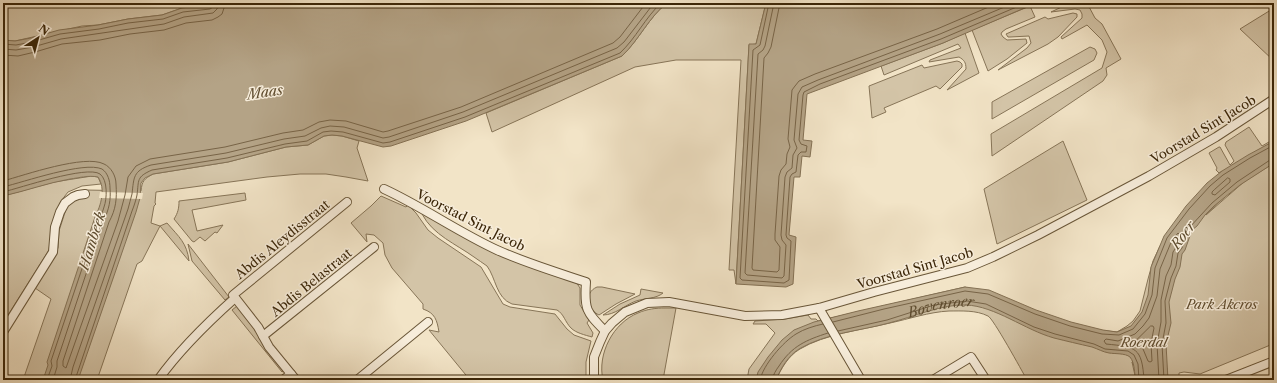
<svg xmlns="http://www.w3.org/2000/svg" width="1277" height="383" font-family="'Libre Caslon Text',serif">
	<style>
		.green { fill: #d3c4a7; stroke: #877558 }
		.water { fill: #b4a386; stroke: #847154 }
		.pier { fill: #f2e4c7 }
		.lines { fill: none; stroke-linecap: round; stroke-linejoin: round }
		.shore { stroke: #786447; stroke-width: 1 }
		.street-casing { stroke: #695638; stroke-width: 10 }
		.street { stroke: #f7eddb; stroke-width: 8 }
		.labels { text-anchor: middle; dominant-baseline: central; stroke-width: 3; stroke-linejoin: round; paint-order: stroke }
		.street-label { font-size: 13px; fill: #3b2608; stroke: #f7eddb }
		.park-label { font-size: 13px; font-style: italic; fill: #614e30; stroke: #f7eddb }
		.water-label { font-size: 14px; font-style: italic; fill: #5f4c2e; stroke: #f7eddb }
	</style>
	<rect width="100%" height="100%" fill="#f2e4c7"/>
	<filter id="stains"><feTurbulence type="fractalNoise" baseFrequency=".005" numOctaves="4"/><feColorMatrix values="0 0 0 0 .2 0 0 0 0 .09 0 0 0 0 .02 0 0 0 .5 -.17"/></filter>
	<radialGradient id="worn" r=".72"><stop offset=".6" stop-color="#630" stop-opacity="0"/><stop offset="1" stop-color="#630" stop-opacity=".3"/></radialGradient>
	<g class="green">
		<polygon points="3,3 218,3 182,8 162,15 128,19 98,25 82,26 15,41 3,40"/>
		<path d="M667,3h99l-10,41 -7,1 -13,239 -2,-14h-5l12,-210h-65l-41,7 -143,65 -6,-19 136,-57c17,-16 27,-39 45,-53z"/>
		<polygon points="1070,3 1087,3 1095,18 1102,24 1121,59 1106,68 1107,75 1103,81 992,156 991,134 1102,68 1107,52 1102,40 1087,25 1062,39 1061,37 1082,18 1082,14 1080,10 1075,9 1051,12"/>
		<polygon points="1030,6 1035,17 1006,29 1002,32 1001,34 1003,37 1007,40 1026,39 1027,43 1007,59 988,71 972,30"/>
		<polygon points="1274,8 1274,61 1240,29"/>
		<polygon points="1073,13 1077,14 1077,17 1058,37 1048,44 998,70 1027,48 1031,43 1029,36 1010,37 1008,37 1006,34 1045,17 1048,19"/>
		<path d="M965,33l14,40 -32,17 19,-21c0,-7 -2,-9 -7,-12l-30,5 1,-2 31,-12 -3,-4 -74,31 -3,-9 62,-23z"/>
		<polygon points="1090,47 1095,49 1097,53 1094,60 992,119 992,102"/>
		<polygon points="957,61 960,62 962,64 962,67 940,89 936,86 884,108 886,112 872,118 869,86 922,65 924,68"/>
		<path d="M1249,127l13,19 12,-7v21l-34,22 -34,33 39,-34 29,-18v180l-6,3 -68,28 -16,-2 -5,1v7h-11l-1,-12 -30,3 -5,-9 4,18h-109c-5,-9 -34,-62 -39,-64 -12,-6 -26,-5 -39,-5 -20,1 -40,8 -59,12 -29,7 -65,11 -90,26 -12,7 -19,20 -24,31h-29l2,-11 26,-36 -9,-9h-13l2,-3 30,-2 23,-4 3,4h5l2,2 147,-34 104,40 48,5 10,-6 6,-5 7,-10 8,-32 5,-18 7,-15 62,-75 -3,2 -3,-3 1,-2 -8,-15 10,-6h1l10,18 4,-4 -9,-16 1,-3z"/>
		<path d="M332,135l10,1 17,5 -2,7 11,33 -22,-4 -20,-3h-26l-33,3 -111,15 -1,11 1,1 -2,2 -3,17 9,3 7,-3c12,14 20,20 22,38l-29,-35 -18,35 -5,3 -40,116h-74l28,-81 -16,-11 23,-40 1,-17 8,-25 18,-16 56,1c1,-10 3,-12 12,-17l75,-12 58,-15 22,-2 16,-9z"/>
		<polygon points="1063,141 1087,200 997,244 984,189"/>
		<polygon points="92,176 98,177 101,184 82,186 68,192 61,201 56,212 51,234 49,250 3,323 3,196 54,182"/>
		<path d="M245,193l1,7 -54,10 5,21 26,-6 -6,8 -2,-1 -10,9 -5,-4 -6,5 -2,-1 -18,-22c4,-6 5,-11 5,-18z"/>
		<path d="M381,196l25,11 2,-2 8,8 12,17 10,8 43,29 22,37 7,3 45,7 12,15 7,6 17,6 -5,21v18h-116l-41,-50 10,2c-2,-12 -4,-19 -16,-23v-5l-31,-36 -7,-13 -2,-12 -9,-8 -8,-1 1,8 -16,-19 20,-17z"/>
		<path d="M422,214h1l153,68 4,6v17l9,15 -2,3 6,10 -1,4c-7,-2 -16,-4 -21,-9 -6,-6 -7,-14 -14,-18l-45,-6c-16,-6 -16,-26 -25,-38 -4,-3 -9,-6 -13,-9 -18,-13 -41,-22 -52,-43z"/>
		<polygon points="188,244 229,297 225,300 192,261"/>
		<path d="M597,287h5l33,7 -19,10 -17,11c-11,-5 -16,-22 -2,-28z"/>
		<path d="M641,289l22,4c-7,6 -18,5 -27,8 -11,4 -21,14 -33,14l17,-11 20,-9z"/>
		<polygon points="237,306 254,328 285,370 282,372 232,310"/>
		<path d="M665,308h11l-13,72h-60c-6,-26 10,-57 35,-67 9,-4 18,-5 27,-5z"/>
	</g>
	<g class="water">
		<path d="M218,3h449c-18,14 -28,37 -45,53l-156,65 -75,25 -8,1 -41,-11 -10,-1 -8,1 -16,9 -22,2 -58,15 -75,12 -8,4 -4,5 -1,15 -4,14 -58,168h-35l5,-15 -1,-3 48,-145c6,-12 11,-28 3,-40 -10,-2 -19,1 -28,2 -23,4 -44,12 -67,17v-156l12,1 16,-3 28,-8 39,-5 30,-6 34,-4 20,-7z"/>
		<polygon points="766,3 1036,3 943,43 807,94 803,140 812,141 810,157 802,156 800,177 794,177 789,235 796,237 793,284 786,287 736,284 749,44 756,44"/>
		<path d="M1274,141v22l-34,22 -26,21 -9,9 -8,11 -5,4 -7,20 -3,4 -2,13 -5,12 -6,23 2,21 -5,21 2,36h-32c-2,-7 -1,-17 -6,-23 -5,-4 -15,-3 -21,-4 -6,-1 -11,-4 -17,-6 -13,-3 -26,-6 -38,-9 -29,-8 -59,-32 -88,-33 -24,-1 -53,12 -77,18 -29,8 -63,10 -90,26 -11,7 -18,19 -23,31h-20l2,-8 10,-15 14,-17 12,-10 20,-8 44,-11 107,-24 24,3 47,20 35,12 32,8 14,2 14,-6 11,-14 6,-17 3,-28 13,-31 22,-30 21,-23 15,-12 26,-16z"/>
	</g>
	<polygon class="pier" points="100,192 143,193 142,199 99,198"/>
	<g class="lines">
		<g class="shore">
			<polyline points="769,3 760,45 753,50 740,278 742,280 784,283 789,280 791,241 787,238 786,235 790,177 792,174 796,172 798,155 801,152 806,152 807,146 801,144 799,140 803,95 804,92 820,84 941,39 1026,3"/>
			<polyline points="774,3 765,46 763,50 758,54 745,273 747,275 782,278 784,276 786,245 782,240 781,235 785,177 787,172 792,168 793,155 797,148 794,140 798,94 802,87 818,80 940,34 1014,3"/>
			<polyline points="780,3 771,47 768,53 764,58 752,268 753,270 777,272 779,270 780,247 775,240 775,234 779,176 781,170 786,164 787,154 790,147 788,139 792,90 795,86 799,81 815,74 937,29 998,3"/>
			<polyline points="3,44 16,45 32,42 60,34 99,29 128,23 163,19 183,12 210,9 213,7 214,3"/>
			<polyline points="3,49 16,50 33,47 61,39 164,24 184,17 213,13 217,9 219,3"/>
			<polyline points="3,55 18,56 35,52 62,44 100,40 130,34 164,30 186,23 212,20 218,17 222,14 224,8 225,3"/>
			<polygon points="1228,178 1230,179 1230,182 1215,195 1212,194 1212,192 1214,190"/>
			<path d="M3,181c22,-6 82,-27 101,-17 7,3 12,12 12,20 1,15 0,25 -7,38l-46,139v5l3,2 52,-147 7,-26 3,-18 8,-11 14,-7 75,-12 58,-14 20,-3 16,-8 11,-2 16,1 37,11 5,-1 73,-24 152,-64 7,-6 26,-34"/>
			<path d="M3,187c21,-5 81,-26 99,-18 6,4 8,12 8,19 1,12 -1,21 -6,32l-47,141v6l-4,13"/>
			<path d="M3,192c17,-4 84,-27 97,-18 8,6 7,25 4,33 -1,4 -3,8 -5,11l-48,143 1,5 -5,14"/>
			<polyline points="833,322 884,309 965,291 988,294 1035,314 1070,326 1102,334 1119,335 1133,329 1145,314 1152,295 1155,268 1167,238 1189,209 1210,186 1223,175 1250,158 1274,145"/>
			<polygon points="1151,326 1153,326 1154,328 1151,343 1152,361 1150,362 1148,361 1143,349 1135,342"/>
			<path id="s1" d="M838,331l49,-11 47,-15 33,-4 19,3 48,23 21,7 39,10 11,5 23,2 6,4 4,9 1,16"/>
			<path d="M70,380l3,-13 55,-158c1,-5 3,-10 4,-15 2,-17 1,-23 19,-29l75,-12 58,-14 21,-3 16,-8 9,-2 14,1 39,11 6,-1 74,-25 154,-64 7,-6 30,-39"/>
			<path d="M75,380l57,-169c2,-5 4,-11 5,-16 2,-15 -1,-18 15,-25l75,-12 58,-14 22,-3 16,-9 8,-1 12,1 40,11 7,-1 75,-25 155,-64c16,-15 25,-35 41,-50"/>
			<path d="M760,380c3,-15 23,-38 36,-46 8,-5 18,-8 27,-10"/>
			<path d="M772,380c1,-5 4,-10 7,-14 13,-20 27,-26 49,-33"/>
			<path d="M1144,380c-2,-33 -8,-33 -38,-36l-2,-3 2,-2 12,2 17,-7 8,-8 6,-8 8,-22 3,-27 12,-29 6,-7 2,2 -3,11 -4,6 -2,13 -5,11 -5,24v22l-4,22 2,36"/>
			<polyline points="1164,380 1162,344 1166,323 1165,301 1171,278 1176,266 1178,253 1182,248 1189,228 1212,203 1237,182 1270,160 1274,160"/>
		</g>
		<defs>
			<g id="street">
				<path d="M384,189c39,18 74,43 113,61 29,13 59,22 89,32 -2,27 0,30 19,49"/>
				<polyline points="819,308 861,380"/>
				<polyline points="3,332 53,252 55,227 60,212 65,203 73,197 78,195 85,194"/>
				<polyline points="263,336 374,247"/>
				<path d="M158,380c22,-31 49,-57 77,-82"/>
				<polyline points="283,380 291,374"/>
				<polyline points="296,380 269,347 258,327 233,295 347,202"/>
				<polyline points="357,380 428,322"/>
				<polyline points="595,380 594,377 594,357 600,342 605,331 612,323 625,312 647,303 669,302 745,316 782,315 819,308 874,292 967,268 993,257 1038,235 1149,176 1216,137 1274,99"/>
				<polyline points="933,380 971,357 986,380"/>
				<polyline points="1226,380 1274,361"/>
			</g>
		</defs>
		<use href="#street" class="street-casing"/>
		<use href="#street" class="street"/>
	</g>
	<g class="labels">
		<g class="street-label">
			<text transform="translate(1203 129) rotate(-31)">Voorstad Sint Jacob</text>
			<text transform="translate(471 220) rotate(27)">Voorstad Sint Jacob</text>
			<text transform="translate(282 239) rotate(-39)">Abdis Aleydisstraat</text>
			<text transform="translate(915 268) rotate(-16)">Voorstad Sint Jacob</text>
			<text transform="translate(311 282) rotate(-39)">Abdis Belastraat</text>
		</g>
		<g class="park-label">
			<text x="1222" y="304">Park Akcros</text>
			<text x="1144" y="342">Roerdal</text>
		</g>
		<g class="water-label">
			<text transform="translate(265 92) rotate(-8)">Maas</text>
			<text transform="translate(1183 235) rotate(-53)">Roer</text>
			<text transform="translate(92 241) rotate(-73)">Hambeek</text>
			<text stroke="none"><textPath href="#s1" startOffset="106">Bovenroer</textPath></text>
		</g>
	</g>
	<rect width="1277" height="383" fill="none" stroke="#f2e4c7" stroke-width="16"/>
	<rect x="4" y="4" width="1269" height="375" fill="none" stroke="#3b2608" stroke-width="2"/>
	<rect x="8" y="8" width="1261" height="367" fill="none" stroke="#3b2608"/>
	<g transform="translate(38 38) rotate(36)" stroke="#f7eddb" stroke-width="3" paint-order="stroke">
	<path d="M0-3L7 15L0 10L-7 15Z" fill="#3b2608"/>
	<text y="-6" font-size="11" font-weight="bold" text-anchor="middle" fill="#3b2608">N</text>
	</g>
	<rect width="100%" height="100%" filter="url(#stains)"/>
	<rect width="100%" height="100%" fill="url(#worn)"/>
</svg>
